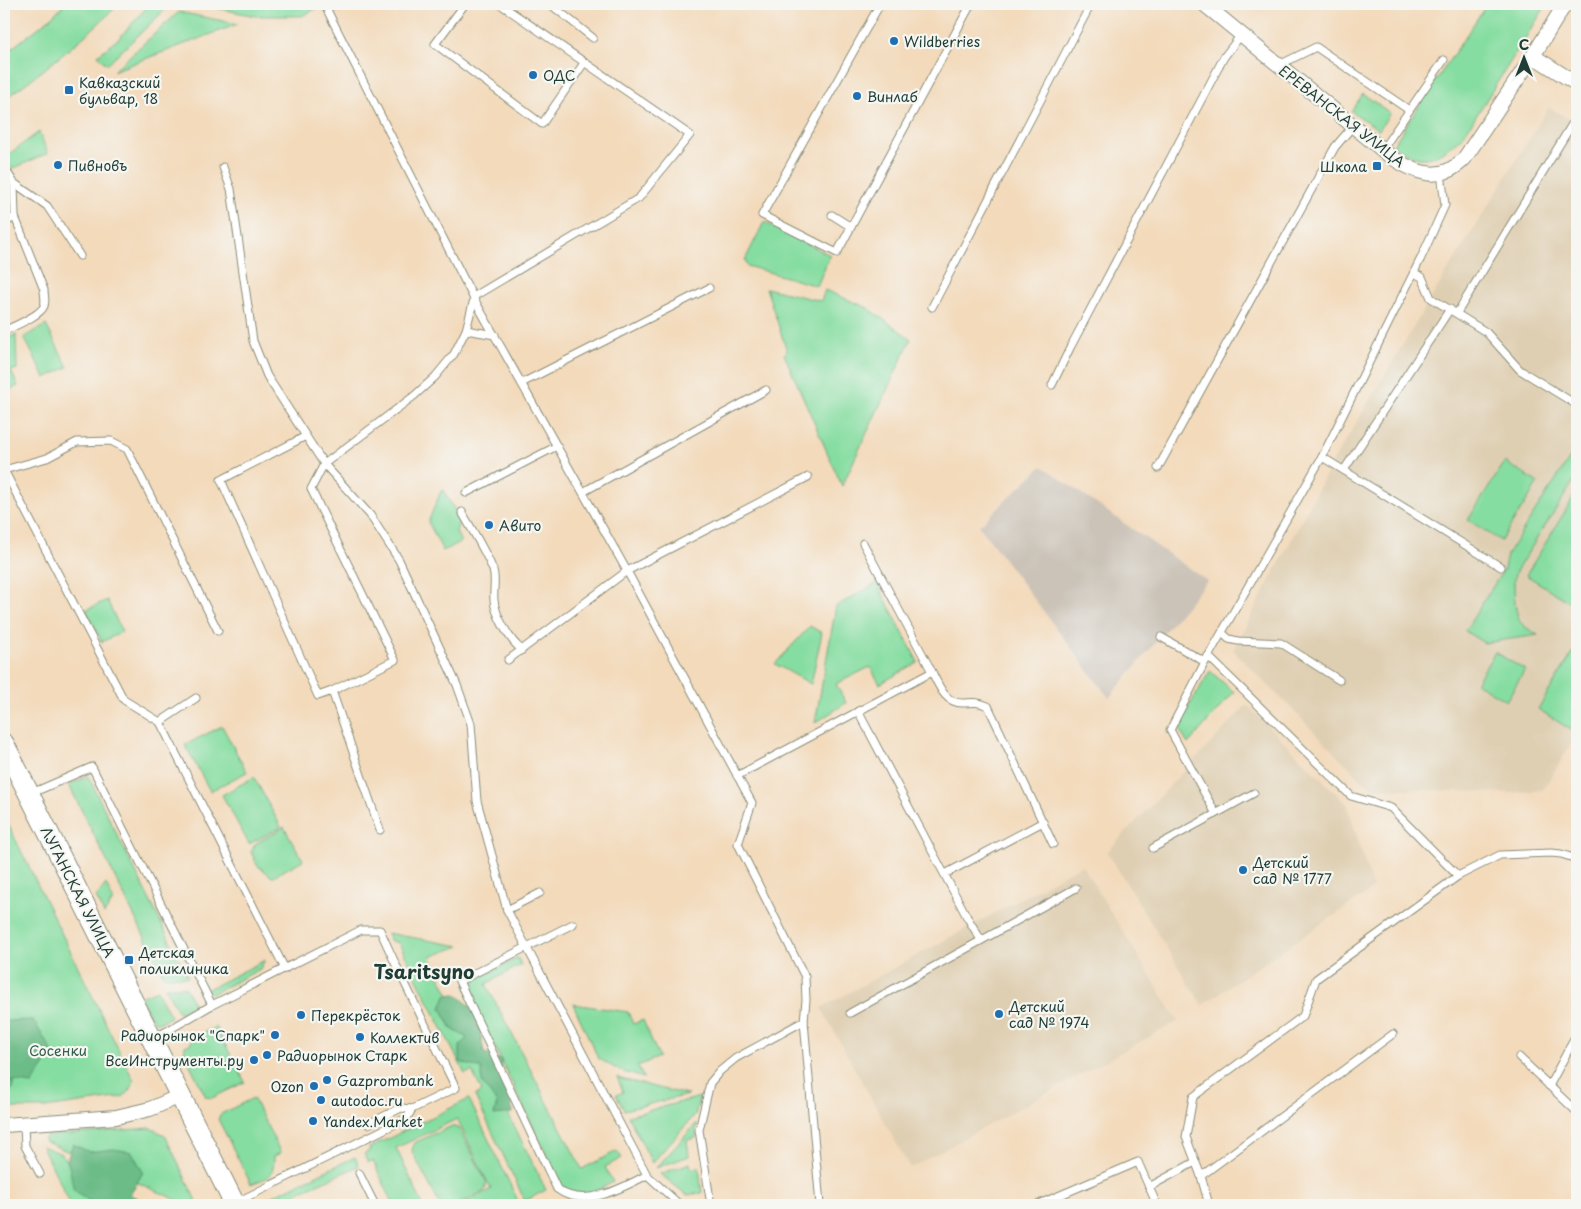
<svg xmlns="http://www.w3.org/2000/svg" width="1581" height="1209" font-family="'Playpen Sans',sans-serif">
	<style>
		.built { fill: #dfcfb2 }
		.industrial { fill: #cbc3b8 }
		.green { fill: #86dda1; stroke: #528d6a }
		.forest { fill: #6cbc87; stroke: #467c5e }
		.lines { fill: none; stroke-linecap: round; stroke-linejoin: round }
		.lane-casing { stroke: #898c78; stroke-width: 9 }
		.street-casing { stroke: #898c78; stroke-width: 16 }
		.secondary-casing { stroke: #898c78; stroke-width: 22 }
		.lane { stroke: #fff; stroke-width: 7 }
		.street { stroke: #fff; stroke-width: 14 }
		.secondary { stroke: #fff; stroke-width: 20 }
		.poi-dot { fill: #1f6fb2; stroke: #f6f6f2; stroke-width: 2 }
		.labels { text-anchor: middle; dominant-baseline: central; stroke-width: 4.5; stroke-linejoin: round; paint-order: stroke }
		.poi-label { font-size: 14px; fill: #1f3d34; stroke: #f6f6f2; text-anchor: start }
		.street-label { font-size: 14px; fill: #1f3d34; stroke: #f6f6f2 }
		.park-label { font-size: 14px; fill: #345d4a; stroke: #f6f6f2 }
		.district-label { font-size: 19px; font-weight: bold; fill: #1f3d34; stroke: #f6f6f2 }
	</style>
	<rect width="100%" height="100%" fill="#f6f6f2"/>
	<filter id="ink" filterUnits="userSpaceOnUse"><feTurbulence type="fractalNoise" baseFrequency=".02" numOctaves="2"/><feDisplacementMap in="SourceGraphic" scale="10" xChannelSelector="R" yChannelSelector="G"/><feConvolveMatrix kernelMatrix="1 2 1 2 8 2 1 2 1" color-interpolation-filters="sRGB"/></filter>
	<filter id="wash" filterUnits="userSpaceOnUse"><feTurbulence type="fractalNoise" baseFrequency=".0096" numOctaves="4" result="noise"/><feDisplacementMap in="SourceGraphic" scale="20" xChannelSelector="R" yChannelSelector="G"/><feGaussianBlur stdDeviation="1.12" result="paint"/><feColorMatrix in="noise" values="0 0 0 0 0 0 0 0 0 0 0 0 0 0 0 0 0 1.4 0 .05"/><feComposite in="paint" operator="in"/></filter>
	<g filter="url(#wash)">
		<rect width="100%" height="100%" fill="#f3dabb"/>
		<g class="built">
			<polygon points="1549,107 1577,124 1577,734 1543,790 1510,793 1372,788 1362,780 1233,650 1332,463 1431,298"/>
			<polygon points="1247,705 1347,804 1373,889 1202,1005 1107,852"/>
			<polygon points="1082,865 1178,1021 910,1168 821,1008"/>
		</g>
		<polygon class="industrial" points="1042,466 1207,581 1109,698 979,526"/>
		<g class="green">
			<path d="M65,4h54c-35,35 -75,66 -115,96v-46l43,-33z"/>
			<polygon points="150,4 171,4 107,65 98,55 119,38"/>
			<polygon points="197,4 318,4 320,7 302,16 255,16"/>
			<path d="M1487,4h60l-83,131c-13,11 -31,28 -49,22 -8,-3 -15,-8 -22,-12z"/>
			<polygon points="179,12 238,24 113,71"/>
			<polygon points="1363,94 1390,113 1379,130 1351,111"/>
			<polygon points="39,132 48,153 12,169 5,157"/>
			<polygon points="764,222 830,255 817,286 747,266 745,260"/>
			<polygon points="766,288 821,301 825,290 868,308 911,339 842,486 784,354 787,351"/>
			<polygon points="46,325 68,367 45,378 24,337"/>
			<polygon points="16,334 17,369 11,371 18,386 4,393 4,340"/>
			<path d="M1577,447v29l-62,97c-2,12 -1,42 7,51 4,4 11,8 16,11l-54,8 -19,-12 39,-62 3,-14z"/>
			<polygon points="1505,462 1538,483 1501,541 1468,520"/>
			<polygon points="443,490 460,519 456,532 461,542 443,551 428,522 441,491"/>
			<polygon points="1577,492 1577,607 1526,575"/>
			<polygon points="877,583 918,662 880,684 870,667 836,684 846,703 815,723 836,606"/>
			<polygon points="107,600 122,632 102,642 86,610"/>
			<polygon points="810,626 822,633 811,684 775,664"/>
			<polygon points="1574,651 1577,653 1577,719 1571,730 1538,709"/>
			<polygon points="1495,652 1525,670 1506,701 1476,683"/>
			<polygon points="1210,671 1234,692 1188,744 1180,731 1181,720"/>
			<polygon points="222,726 247,772 210,791 185,745"/>
			<polygon points="88,776 188,977 164,976 69,785"/>
			<polygon points="254,777 281,827 249,844 222,795"/>
			<polygon points="4,816 134,1081 132,1087 123,1097 45,1108 4,1108"/>
			<polygon points="284,827 303,860 272,877 257,865 251,852 255,844"/>
			<polygon points="106,884 113,900 104,914 96,897"/>
			<polygon points="387,933 460,946 430,957 546,1190 525,1201 475,1096 482,1091 472,1071 465,1074 399,943 391,941"/>
			<path d="M518,958l3,7 -35,19 96,185 35,-18 5,7 -17,9 8,15c-17,10 -33,16 -51,5l-97,-202z"/>
			<polygon points="265,960 260,969 212,994 206,990"/>
			<polygon points="165,987 185,987 193,1002 193,1005 179,1013"/>
			<polygon points="157,990 171,1017 161,1022 156,1023 152,1019 140,997"/>
			<polygon points="573,1004 628,1012 633,1024 643,1020 659,1057 638,1066 644,1078 620,1071 598,1058"/>
			<polygon points="216,1027 245,1082 212,1098 206,1097 184,1053 185,1046 190,1044 193,1037"/>
			<polygon points="617,1077 621,1079 688,1095 624,1110 616,1095 623,1092"/>
			<polygon points="700,1097 695,1115 652,1163 628,1116"/>
			<path d="M253,1098l28,55 -7,3c0,22 -5,21 -23,28l-33,-65 3,-5z"/>
			<polygon points="469,1099 519,1203 515,1205 461,1205 491,1189 457,1119 396,1148 423,1205 394,1205 373,1161 368,1162 364,1154 370,1150 369,1148"/>
			<polygon points="697,1123 696,1138 687,1140 689,1156 656,1168"/>
			<polygon points="452,1126 459,1128 486,1181 486,1187 484,1191 457,1205 440,1205 412,1152 413,1146 416,1142"/>
			<polygon points="150,1128 165,1135 198,1205 188,1205 44,1141 46,1136"/>
			<polygon points="42,1146 62,1154 86,1187 96,1205 71,1205"/>
			<polygon points="355,1157 359,1166 269,1205 267,1205 264,1200"/>
			<polygon points="690,1163 691,1168 699,1167 702,1193 687,1195 660,1174"/>
		</g>
		<g class="forest">
			<polygon points="456,994 477,1012 484,1053 501,1060 502,1087 511,1092 512,1113 494,1115 497,1103 482,1083 482,1069 460,1062 460,1045 467,1038 452,1029 441,1008 446,995"/>
			<polygon points="33,1020 53,1053 32,1084 12,1081 14,1088 4,1094 4,1021"/>
			<path d="M73,1144l16,8 24,-3 19,3 11,20 -13,23 14,6 18,4h-73l2,-3 -17,-12c-3,-11 -3,-20 -7,-30z"/>
		</g>
	</g>
	<g filter="url(#ink)">
		<g class="lines">
			<defs>
				<g id="lane">
					<polyline points="324,4 474,299 627,571 752,803 738,844 805,977 806,1000 804,1021 820,1205"/>
					<polyline points="465,4 435,44 542,124 584,63"/>
					<polyline points="550,4 593,38"/>
					<polyline points="880,4 762,215 837,253 971,4"/>
					<polyline points="327,8 336,4"/>
					<polyline points="1279,65 1316,47 1409,110"/>
					<polyline points="1382,150 1444,60"/>
					<polyline points="4,167 14,183 15,217"/>
					<polyline points="223,167 231,189 253,341 267,376 324,464 370,515 399,560 457,685 471,724 477,801 507,910 647,1175"/>
					<polyline points="14,183 47,206 80,256"/>
					<polyline points="832,215 851,227"/>
					<path d="M4,223l11,-6 29,73c0,5 2,11 0,16 -4,10 -30,20 -40,25"/>
					<polyline points="1414,273 1422,277 1431,298 1486,332 1520,370 1577,405"/>
					<polyline points="473,297 639,198 690,135 500,4"/>
					<polyline points="932,307 1091,4"/>
					<polyline points="1457,313 1577,116"/>
					<polyline points="466,330 474,299"/>
					<polyline points="522,383 709,288"/>
					<polyline points="1052,385 1071,346 1224,57 1241,35"/>
					<polyline points="306,436 221,480 318,696 332,691"/>
					<polyline points="1322,457 1501,567"/>
					<polyline points="1158,468 1335,147 1353,126"/>
					<polyline points="4,470 124,700 160,722 285,969"/>
					<polyline points="4,470 47,458 77,442 111,441 127,449 218,631"/>
					<polyline points="1344,470 1450,309"/>
					<polyline points="583,492 766,390"/>
					<polyline points="466,493 557,446"/>
					<path d="M462,512c10,18 23,38 31,58 3,10 0,20 1,30 1,15 16,41 28,50"/>
					<polyline points="1222,633 1229,639 1238,641 1281,643 1339,680"/>
					<polyline points="1161,637 1205,662"/>
					<polyline points="1208,656 1351,796 1391,808 1458,876 1500,855 1551,853 1561,854 1577,859"/>
					<polyline points="508,660 627,571 808,477"/>
					<path d="M932,672c7,14 13,32 32,31 10,-1 15,-1 24,3l65,138"/>
					<polyline points="858,711 967,917 981,940"/>
					<polyline points="160,722 196,698"/>
					<polyline points="737,776 932,672 863,543"/>
					<polyline points="32,793 92,767 212,1005"/>
					<polyline points="1216,814 1170,730 1205,662 1322,457 1421,258 1445,205 1441,173"/>
					<polyline points="380,830 332,691 395,660 311,489 324,464 414,396 435,377 454,354 466,330 495,335"/>
					<polyline points="1153,848 1254,793"/>
					<polyline points="945,874 1043,822"/>
					<polyline points="507,910 540,893"/>
					<path d="M573,924l-114,57 98,208c26,20 64,0 90,-14l33,30"/>
					<polyline points="850,1013 1076,888"/>
					<polyline points="153,1039 212,1005 361,930 380,930 396,965 456,1088 412,1109 401,1108 368,1124"/>
					<polyline points="1519,1057 1577,1112"/>
					<polyline points="1549,1086 1577,1034"/>
					<polyline points="24,1125 25,1146 40,1174"/>
					<polyline points="359,1173 375,1205"/>
					<polyline points="1201,1176 1393,1034"/>
					<polyline points="1149,1187 1195,1162"/>
					<polyline points="235,1203 407,1118 412,1109"/>
					<polyline points="711,1205 699,1130 710,1083 720,1071 736,1058 804,1021"/>
					<polyline points="1037,1205 1138,1162 1157,1205"/>
					<polyline points="1209,1205 1201,1176 1186,1137 1193,1097 1303,1016 1316,979 1458,876"/>
				</g>
				<g id="street">
					<path d="M1204,4l186,152c25,17 50,28 74,3l69,-103 32,-52"/>
					<polyline points="1533,56 1577,84"/>
					<polyline points="4,1125 116,1117 150,1109 180,1096"/>
				</g>
				<polyline id="secondary" points="4,744 235,1205"/>
			</defs>
			<use href="#lane" class="lane-casing"/>
			<use href="#street" class="street-casing"/>
			<use href="#secondary" class="secondary-casing"/>
			<use href="#lane" class="lane"/>
			<use href="#street" class="street"/>
			<use href="#secondary" class="secondary"/>
		</g>
	</g>
	<g class="poi-dot">
		<circle cx="894" cy="41" r="5"/>
		<circle cx="533" cy="75" r="5"/>
		<rect x="64" y="85" width="10" height="10" rx="2.5"/>
		<circle cx="857" cy="96" r="5"/>
		<circle cx="58" cy="165" r="5"/>
		<rect x="1372" y="161" width="10" height="10" rx="2.5"/>
		<circle cx="489" cy="525" r="5"/>
		<circle cx="1243" cy="870" r="5"/>
		<rect x="124" y="955" width="10" height="10" rx="2.5"/>
		<circle cx="999" cy="1014" r="5"/>
		<circle cx="301" cy="1015" r="5"/>
		<circle cx="275" cy="1035" r="5"/>
		<circle cx="360" cy="1037" r="5"/>
		<circle cx="267" cy="1055" r="5"/>
		<circle cx="254" cy="1060" r="5"/>
		<circle cx="327" cy="1080" r="5"/>
		<circle cx="314" cy="1086" r="5"/>
		<circle cx="321" cy="1100" r="5"/>
		<circle cx="313" cy="1121" r="5"/>
	</g>
	<g class="labels">
		<g class="poi-label">
			<text x="904" y="41">Wildberries</text>
			<text x="543" y="75">ОДС</text>
			<text x="79" y="82">Кавказский<tspan x="79" dy="16">бульвар, 18</tspan></text>
			<text x="867" y="96">Винлаб</text>
			<text x="68" y="165">Пивновъ</text>
			<text x="1367" y="166" text-anchor="end">Школа</text>
			<text x="499" y="525">Авито</text>
			<text x="1253" y="862">Детский<tspan x="1253" dy="16">сад № 1777</tspan></text>
			<text x="139" y="952">Детская<tspan x="139" dy="16">поликлиника</tspan></text>
			<text x="1009" y="1006">Детский<tspan x="1009" dy="16">сад № 1974</tspan></text>
			<text x="311" y="1015">Перекрёсток</text>
			<text x="265" y="1035" text-anchor="end">Радиорынок "Спарк"</text>
			<text x="370" y="1037">Коллектив</text>
			<text x="277" y="1055">Радиорынок Старк</text>
			<text x="244" y="1060" text-anchor="end">ВсеИнструменты.ру</text>
			<text x="337" y="1080">Gazprombank</text>
			<text x="304" y="1086" text-anchor="end">Ozon</text>
			<text x="331" y="1100">autodoc.ru</text>
			<text x="323" y="1121">Yandex.Market</text>
		</g>
		<g class="street-label">
			<text transform="translate(1342 116) rotate(38)">ЕРЕВАНСКАЯ УЛИЦА</text>
			<text transform="translate(78 892) rotate(63)">ЛУГАНСКАЯ УЛИЦА</text>
		</g>
		<g class="park-label">
			<text x="58" y="1050">Сосенки</text>
		</g>
		<g class="district-label">
			<text x="424" y="971">Tsaritsyno</text>
		</g>
	</g>
	<rect width="1581" height="1209" fill="none" stroke="#f6f6f2" stroke-width="20"/>
	<g transform="translate(1524 58)" stroke="#f6f6f2" stroke-width="4" paint-order="stroke">
	<path d="M0-4L9 19L0 12L-9 19Z" fill="#1f3d34"/>
	<text y="-8" font-size="14" font-weight="bold" text-anchor="middle" fill="#1f3d34">С</text>
	</g>
</svg>
